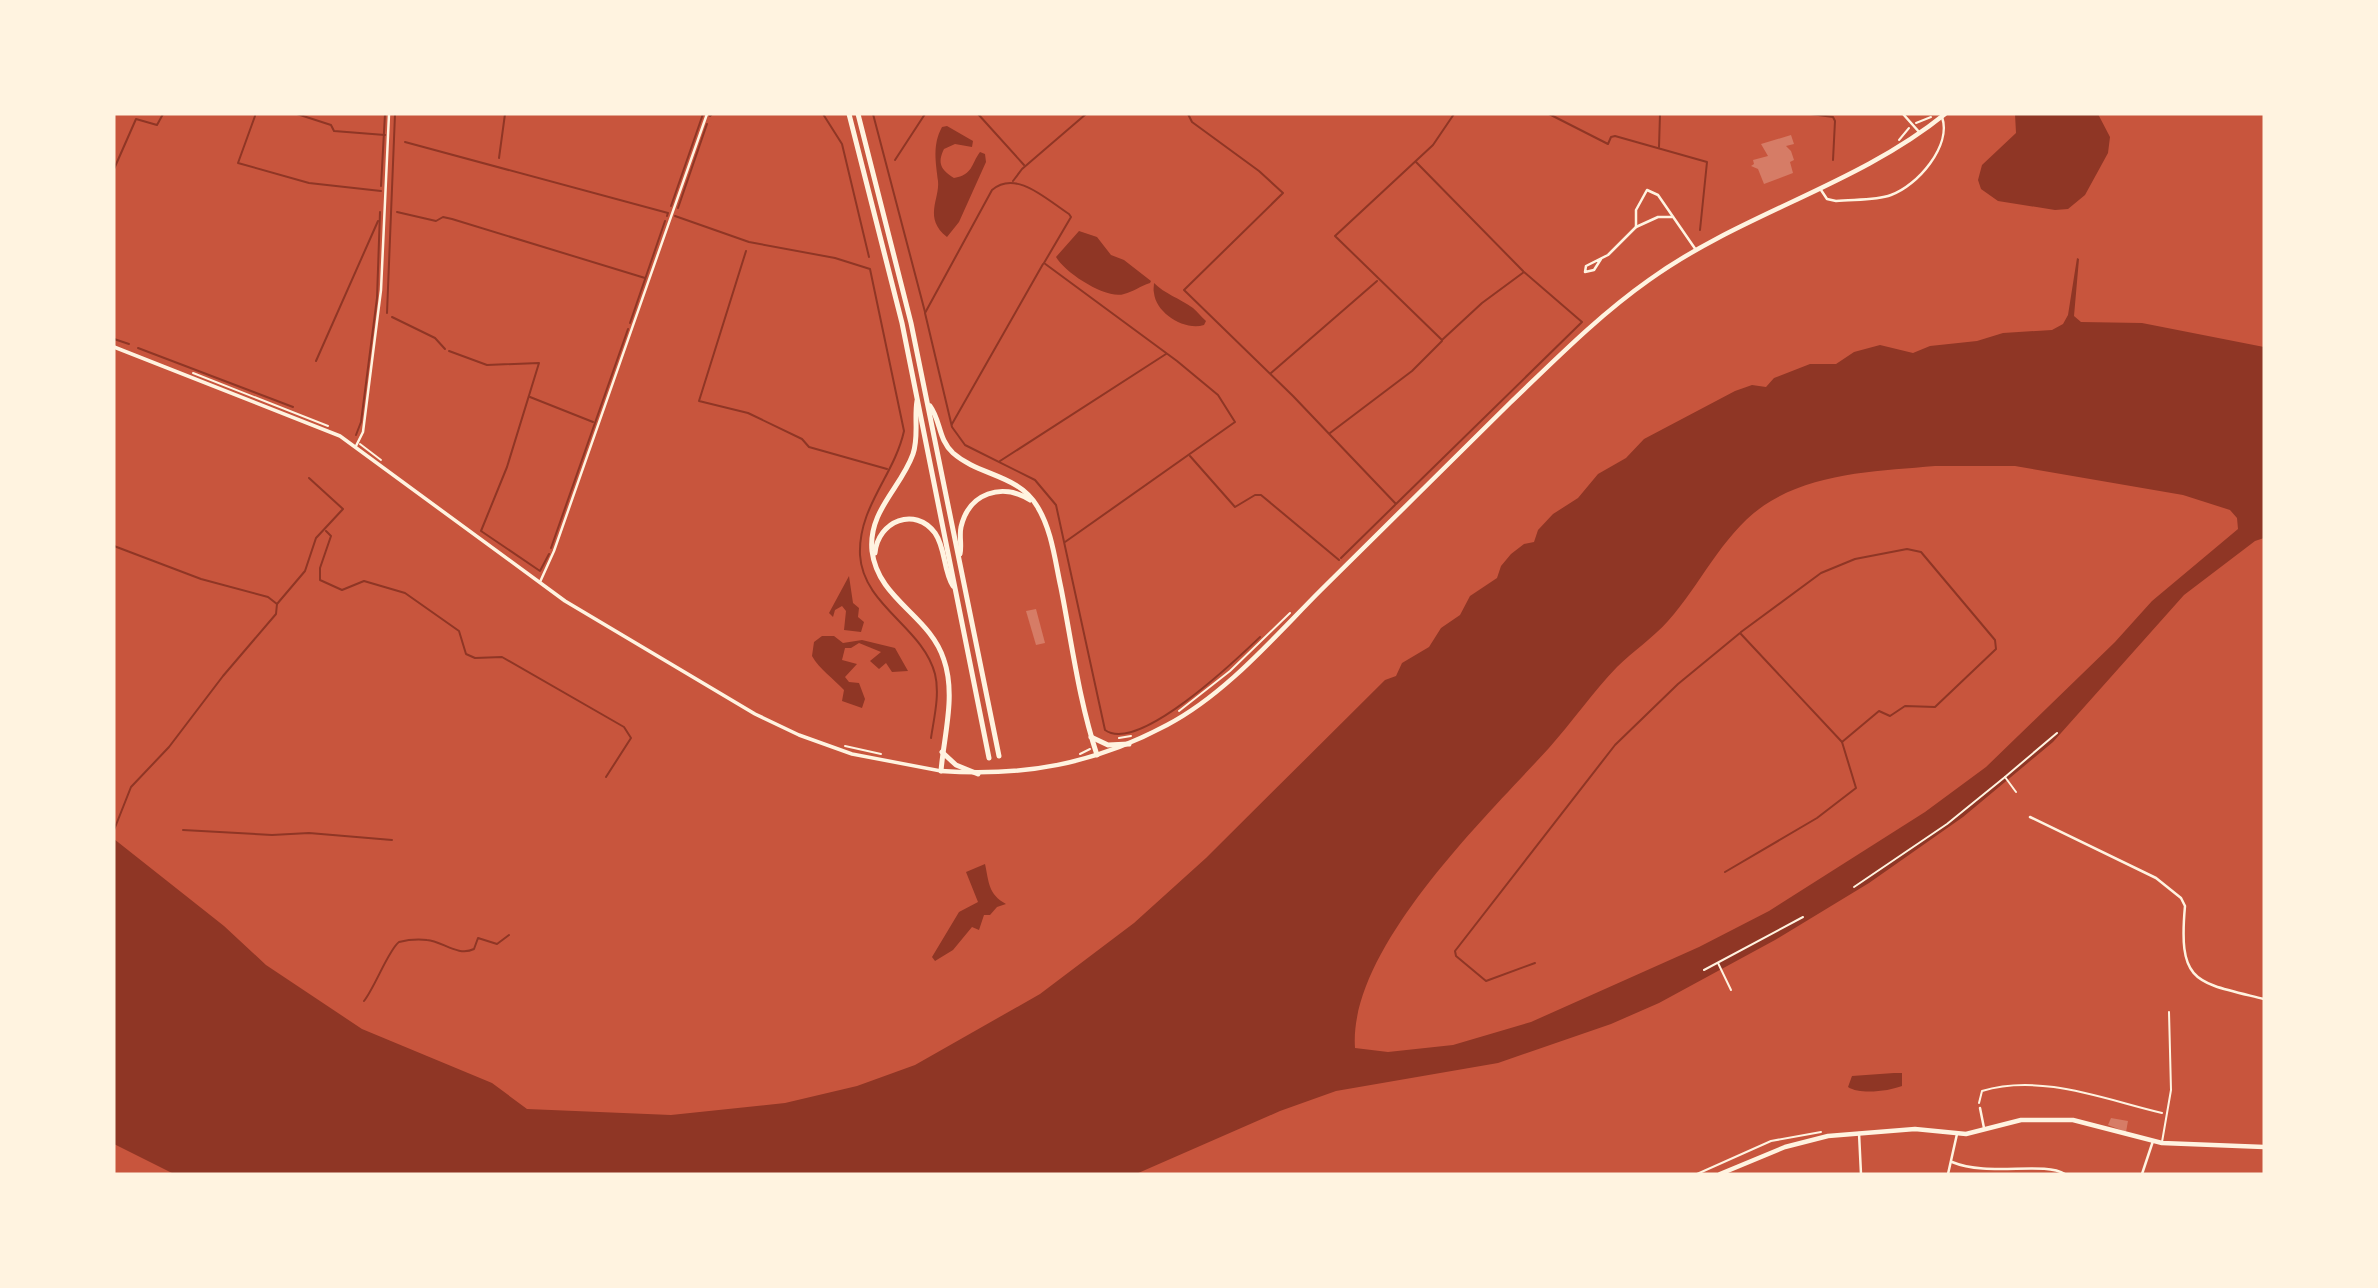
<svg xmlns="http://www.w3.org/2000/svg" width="2378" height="1288" font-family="Rubik,sans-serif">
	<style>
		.water { fill: #8f3625; fill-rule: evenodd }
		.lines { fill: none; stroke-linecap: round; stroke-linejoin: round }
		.stream { stroke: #8f3625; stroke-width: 2 }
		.building { fill: #d67c66 }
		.path { stroke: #fff3e0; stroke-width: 2 }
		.service { stroke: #fff3e0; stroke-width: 2 }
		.minor { stroke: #fff3e0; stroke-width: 2.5 }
		.tertiary { stroke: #fff3e0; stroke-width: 3.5 }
		.secondary { stroke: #fff3e0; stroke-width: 4.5 }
		.motorway { stroke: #fff3e0; stroke-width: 5 }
	</style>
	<rect width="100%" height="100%" fill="#c8553d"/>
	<g class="water">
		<polygon points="2015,114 2098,114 2110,137 2108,153 2085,195 2068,209 2055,210 1998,201 1981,189 1978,180 1982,165 2016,133"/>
		<path d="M947,126l26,15 -1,6 -17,-3 -11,5c-7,14 -3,21 10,29 19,-3 17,-14 26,-26l5,2 1,8 -27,60 -12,15c-24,-19 -7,-38 -9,-56 -2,-18 -6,-36 4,-54z"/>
		<path d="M1079,231l18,6 14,18 13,5 27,21 -1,2c-10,3 -17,9 -26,11 -17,6 -59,-21 -68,-37z"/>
		<path d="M2077,258l2,1 -5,57 7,6 61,1 122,24v191l-9,3 -71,54 -131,147 -90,75 -94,66 -94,57 -116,63 -48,21 -113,39 -162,28 -56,20 -144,63h-962l-60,-30v-305l110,87 42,39 96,64 130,54 35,26 144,6 114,-12 72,-17 58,-21 125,-71 94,-71 72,-65 179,-178 11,-4 6,-13 27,-16 12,-19 19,-13 10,-19 27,-18 4,-12 10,-12 13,-10 10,-2 4,-12 15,-16 25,-16 20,-24 28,-16 18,-19 91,-48 17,-6 14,2 8,-9 36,-14h26l18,-12 26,-7 33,8 17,-7 47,-5 26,-8 49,-3 11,-6 5,-9zM1935,466h80l168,29 47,15 7,8 1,11 -86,72 -37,41 -129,125 -61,45 -156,99 -70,36 -168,75 -78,23 -65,7 -33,-4c-7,-99 130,-230 194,-300 23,-26 44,-56 68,-81 16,-16 36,-29 51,-46 35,-39 57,-93 103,-120 48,-29 110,-30 164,-35z"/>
		<path d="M1154,283c11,11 25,15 39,25 5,4 8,9 13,13l-2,4c-20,6 -48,-12 -50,-32 -1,-3 0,-7 0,-10z"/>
		<polygon points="849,576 853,603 859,608 858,617 864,622 861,632 844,630 846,611 842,606 835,610 833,617 829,613"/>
		<path d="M822,636h12l9,7 19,-3 33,8 13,23 -16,1 -6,-9 -7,6 -9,-8 11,-9 -22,-9 -8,5h-6l-3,12 15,4 -12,13 4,5 10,1 6,16 -3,9 -20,-7 2,-11c-10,-11 -25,-21 -32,-34l2,-14z"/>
		<path d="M985,864c4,18 3,30 21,40l-9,3 -7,8h-6l-5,15 -7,-3 -19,23 -18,11 -3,-4 27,-45 19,-10 -12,-30z"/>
		<path d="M1894,1073h8v13c-13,5 -42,9 -54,1l4,-11z"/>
	</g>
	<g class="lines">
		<g class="stream">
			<polyline points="297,114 331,125 334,131 385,135"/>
			<polyline points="823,114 842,144 869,257"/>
			<polyline points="873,114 925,312"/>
			<polyline points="978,114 1024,165"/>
			<polyline points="1188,114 1192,122 1259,171 1283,193 1184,290 1293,396 1396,504 1582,322 1524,272 1482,303 1442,340 1335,236 1433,145 1454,114"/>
			<polyline points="1549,114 1608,144 1611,137 1615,136 1707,162 1700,230"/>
			<polyline points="1811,114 1833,117 1835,121 1833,160"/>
			<polyline points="255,116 238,163 309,183 381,191"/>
			<polyline points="710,116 712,114"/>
			<polyline points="405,142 668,213 667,216"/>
			<polyline points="1659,147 1660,114"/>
			<polyline points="499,158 505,114"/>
			<polyline points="895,160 925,114"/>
			<polyline points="1416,162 1523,271"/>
			<polyline points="114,169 136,119 157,125 163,114"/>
			<polyline points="1013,181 1022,169 1086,114"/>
			<polyline points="381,186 385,114"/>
			<polyline points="671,206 703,114"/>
			<polyline points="678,208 707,124"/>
			<polyline points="397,212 436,221 443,217 452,219 645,278"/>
			<path d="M675,216l74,26 86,16 35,11 34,162c-10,45 -46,76 -44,124 3,51 63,72 75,119 5,20 -1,44 -4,64"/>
			<polyline points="746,251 699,401 748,413 802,439 809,447 887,469"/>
			<polyline points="387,313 395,114"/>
			<polyline points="392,317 435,338 445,349"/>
			<polyline points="630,323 665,221"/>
			<polyline points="114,339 129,344"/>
			<polyline points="138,348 293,407"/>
			<polyline points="449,351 487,365 539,363 507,467 481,531 540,571 549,554"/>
			<polyline points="316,361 378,221"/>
			<polyline points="1271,373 1377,281"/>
			<polyline points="530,397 593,422"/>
			<polyline points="952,424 1043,264"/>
			<polyline points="1330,433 1412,371 1442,341"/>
			<polyline points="356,435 361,422 377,298 380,212"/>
			<polyline points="1190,456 1235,507 1255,495 1261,495 1339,560"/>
			<polyline points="1000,461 1166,354"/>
			<polyline points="326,531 331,536 320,568 320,580 342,590 364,581 405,593 459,631 466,654 475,658 502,657 624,727 631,738 606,777"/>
			<path d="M1065,542l170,-120 -17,-27 -41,-34 -133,-98 27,-46 -2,-3c-22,-14 -53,-45 -77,-24l-67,123 27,114 13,18 70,35 21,25 49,225c33,24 131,-70 155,-93"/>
			<polyline points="114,546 201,579 268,597 277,604"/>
			<polyline points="551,548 628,329"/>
			<polyline points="1341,558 1395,505"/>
			<polyline points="1741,632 1821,573 1855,559 1907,549 1921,552 1995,640 1996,649 1935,707 1905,706 1890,716 1879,711 1842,742"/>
			<polyline points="114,830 131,787 169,747 223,676 276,614 277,604 305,571 316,538 343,509 309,478"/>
			<polyline points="183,830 272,835 309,833 392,840"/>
			<polyline points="1535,963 1486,981 1456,956 1455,951 1615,745 1678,684 1740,633 1842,742 1856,788 1817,818 1725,872"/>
			<path d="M364,1001c11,-14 25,-52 35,-59 8,-2 19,-3 28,-2 15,1 31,17 47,9l4,-11 19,6 12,-9"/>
		</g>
	</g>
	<g class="building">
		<polygon points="1791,135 1794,144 1786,146 1791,151 1794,160 1790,162 1793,173 1764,184 1758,169 1751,166 1754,164 1753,160 1768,156 1761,144"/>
		<polygon points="1036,609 1045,643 1036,645 1026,611"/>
		<polygon points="2111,1118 2128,1121 2126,1132 2108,1125"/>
	</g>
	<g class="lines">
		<g class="path">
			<polyline points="1916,123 1931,117"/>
			<polyline points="1899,140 1909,128"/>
			<polyline points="193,373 328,426"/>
			<polyline points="360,444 381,460"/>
			<polyline points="1179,711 1230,671 1290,613"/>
			<polyline points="1119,738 1131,736"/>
			<polyline points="845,746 881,754"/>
			<polyline points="1080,754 1090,749"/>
			<polyline points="2016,792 2005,777 2057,733"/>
			<polyline points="1854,887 1947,824 2005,777"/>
			<polyline points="1718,963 1731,990"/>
			<polyline points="1704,970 1803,917"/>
			<path d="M1979,1103l3,-12c59,-18 124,9 180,22"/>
			<polyline points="1697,1174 1771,1141 1821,1132"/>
		</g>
		<polyline class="service" points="2162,1142 2171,1090 2169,1012"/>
		<g class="minor">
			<polyline points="1903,114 1920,133"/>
			<path d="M1821,190l6,9 9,2c16,-2 39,0 55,-6 26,-9 61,-49 51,-78"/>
			<polyline points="1636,227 1658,217 1672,217"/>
			<polyline points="1601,259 1594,270 1585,272 1586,266 1608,255 1636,227 1636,210 1647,190 1658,195 1696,250"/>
			<polyline points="356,446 363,432 381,290 389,114"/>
			<polyline points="540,582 554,551 707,114"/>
			<path d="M2030,817l126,61 25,20 4,8c-7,78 10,76 79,93"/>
			<polyline points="1980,1108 1984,1128"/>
			<polyline points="1859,1133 1861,1174"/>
			<path d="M1952,1162c36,15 91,-1 113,12"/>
			<polyline points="1948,1174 1957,1134"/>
			<polyline points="2142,1174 2153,1141"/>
		</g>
		<polyline class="tertiary" points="114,347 340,436 565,601 755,714 799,735 852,754 941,771"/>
		<g class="secondary">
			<path d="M941,771c83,6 153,-7 226,-46 59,-31 107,-88 154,-135 63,-62 126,-125 189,-187 45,-43 88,-87 139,-123 93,-67 207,-94 296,-166"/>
			<polyline points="1720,1174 1785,1147 1828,1136 1915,1129 1966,1134 2021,1120 2073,1120 2162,1143 2264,1147"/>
		</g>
		<g class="motorway">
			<polyline points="849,114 902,323 989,758"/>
			<polyline points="858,114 911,323 999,756"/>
			<path d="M917,401c-3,18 2,35 -4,53 -12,34 -45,57 -41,97 6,49 58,64 72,109 12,35 0,75 -3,111"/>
			<path d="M930,406c11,15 8,33 23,47 26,23 65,21 84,53 15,24 18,55 24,82 11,56 18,113 36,167"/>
			<path d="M875,553c3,-32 40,-47 60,-20 11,16 8,37 18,53"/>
			<path d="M960,554c2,-9 -1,-18 1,-27 8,-34 41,-45 69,-27"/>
			<polyline points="1091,737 1108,745 1129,744"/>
			<polyline points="942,752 956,765 978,774"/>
		</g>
	</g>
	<rect width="2378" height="1288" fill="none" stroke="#fff3e0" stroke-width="231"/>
</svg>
